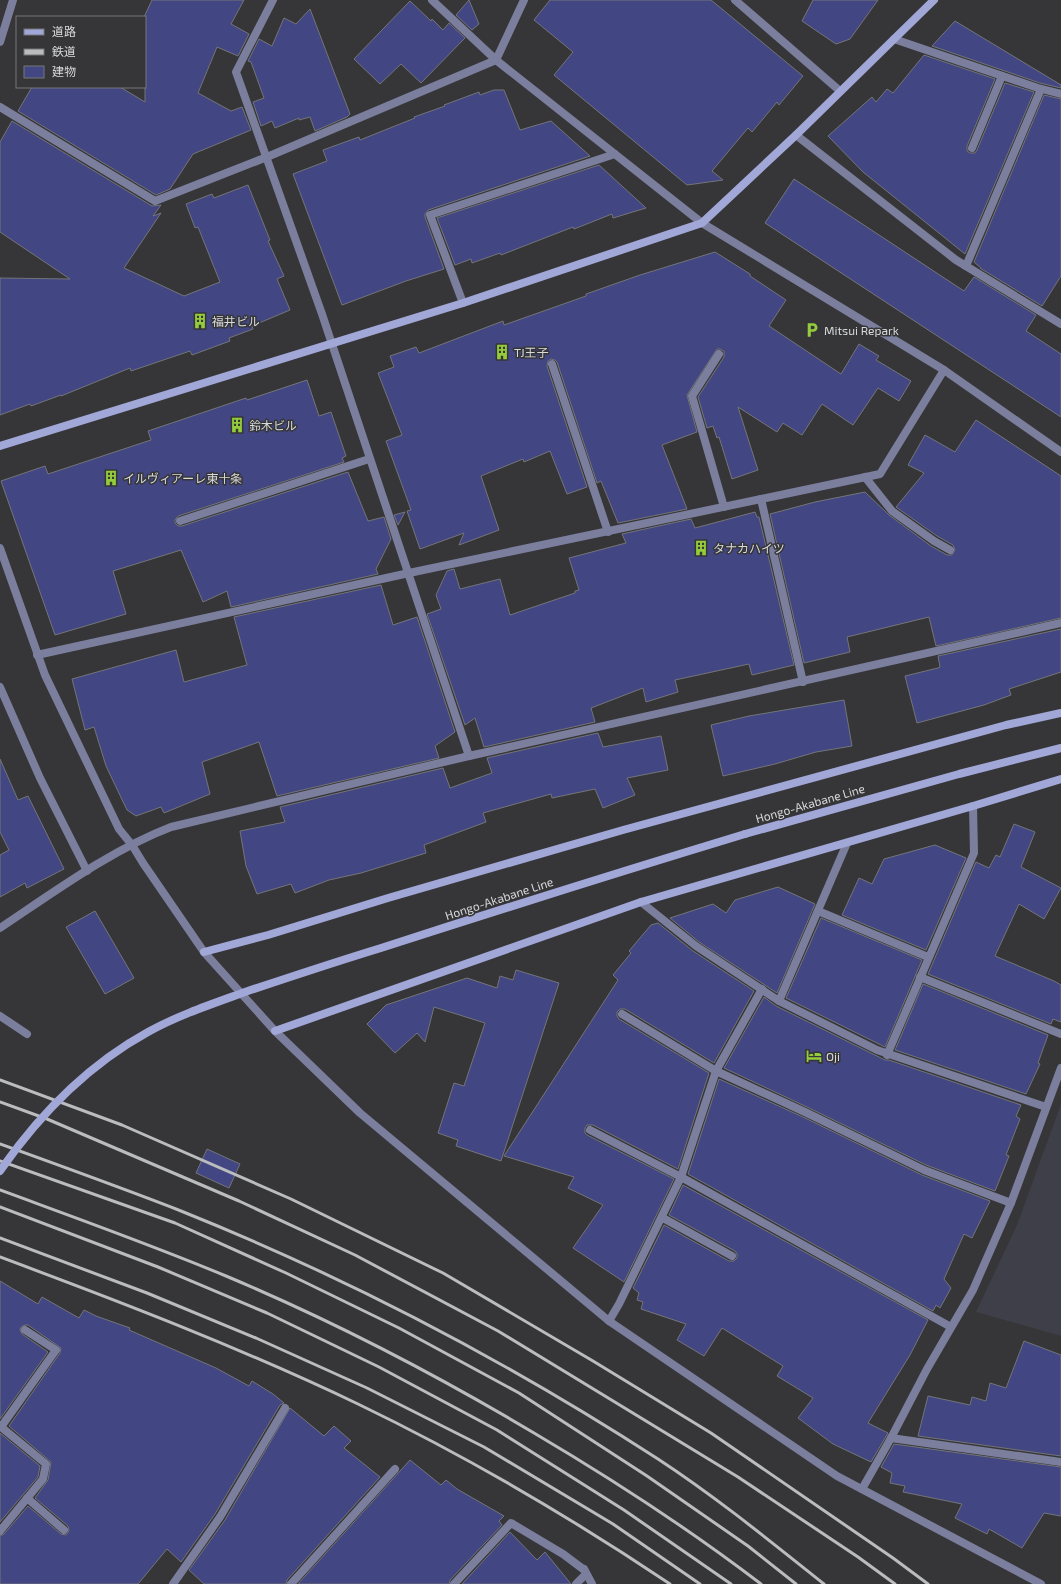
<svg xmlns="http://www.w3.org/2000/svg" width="1061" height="1584" font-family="'Exo 2','Noto Sans JP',sans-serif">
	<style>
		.built { fill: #3e3f48 }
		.building { fill: #424683; stroke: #747578 }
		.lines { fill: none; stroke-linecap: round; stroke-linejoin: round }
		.lane { stroke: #7b7f9d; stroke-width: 8 }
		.street { stroke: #7b7f9d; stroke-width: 8 }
		.secondary { stroke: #a1a7d7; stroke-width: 8 }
		.rail { stroke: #bbbcbd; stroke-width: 3 }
		.secondary-bridge { stroke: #a1a7d7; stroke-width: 8 }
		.labels { text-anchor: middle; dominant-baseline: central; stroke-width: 3; stroke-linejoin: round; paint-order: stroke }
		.poi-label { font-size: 12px; fill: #d8d9da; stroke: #363639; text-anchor: start }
		.street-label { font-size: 12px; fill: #d8d9da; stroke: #363639 }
	</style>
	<rect width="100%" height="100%" fill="#363639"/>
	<polygon class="built" points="1061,1104 1061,1336 976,1312 1017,1225"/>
	<g class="building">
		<polygon points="152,0 244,0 231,24 249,34 238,56 217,47 198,93 231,111 242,107 251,130 193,154 170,189 156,195 18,111 32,87 120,87 145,102 145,15"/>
		<polygon points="469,0 479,24 472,30 456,15"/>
		<polygon points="550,0 711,0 803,76 779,105 777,102 752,132 748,128 712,171 723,180 687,185 554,75 573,52 534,20"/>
		<polygon points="813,0 878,0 850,39 836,44 802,21"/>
		<polygon points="410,1 431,21 432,19 443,30 449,23 465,38 421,83 401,64 380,84 354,59"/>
		<polygon points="310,9 350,114 347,117 315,131 310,117 299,120 299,118 275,128 272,121 261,126 253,102 264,98 251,62 248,61 259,39 272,46 284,18 296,24"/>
		<polygon points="955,21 1061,85 1061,88 1040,83 932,46"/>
		<polygon points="924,55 995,79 967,146 967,151 970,153 975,153 977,150 1005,83 1034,92 965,254 863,172 828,136 872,97 876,102 887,89 893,93"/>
		<polygon points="494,90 504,90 520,130 551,121 590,156 428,210 425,214 425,217 444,269 406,281 342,305 293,174 327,161 323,150 359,137 360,140 415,118 414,117 445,106 444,105 479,92 480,95"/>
		<polygon points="1044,95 1061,99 1061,276 1042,306 980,268 981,268 974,262"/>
		<polygon points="12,121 152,206 161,205 153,216 161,213 124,268 184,296 220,282 198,227 195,228 186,204 212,194 214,198 248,185 270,240 268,241 284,276 277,279 290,310 252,326 253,329 229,338 230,341 192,355 190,351 131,371 130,368 61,396 61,395 31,406 30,404 0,415 0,278 70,279 0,232 0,142"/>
		<polygon points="599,165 646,208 613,218 612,214 574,229 573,227 501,255 500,253 472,263 471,259 455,265 437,218"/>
		<polygon points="794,179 964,291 974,277 1036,315 1026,331 1061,354 1061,417 765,223"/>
		<polygon points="715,252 750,274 750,276 786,300 769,326 841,374 859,344 879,356 876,360 911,381 899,401 878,388 853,425 822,404 802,435 783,423 777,432 738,407 758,470 732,479 719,437 717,438 713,426 707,428 698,397 724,357 724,351 720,349 717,349 687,395 697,432 662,445 687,509 618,523 601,481 597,483 557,362 555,360 551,359 548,361 547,366 587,487 567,494 550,451 524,462 523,459 481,476 499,530 459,545 464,533 420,549 407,511 411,510 386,441 402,435 378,373 394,367 390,356 416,347 419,353 503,321 504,325 586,296 586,294 640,275"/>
		<polygon points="307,380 319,416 331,412 346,456 342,458 344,462 178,516 175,520 175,523 178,526 182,526 348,472 368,521 384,517 391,539 376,569 378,574 231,607 227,591 203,602 181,550 113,571 126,614 55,635 1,481 45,466 48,474 151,440 148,431 246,398 247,400"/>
		<polygon points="976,420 1061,476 1061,618 936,646 929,617 847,637 850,652 804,663 770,514 815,502 865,492 889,515 931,546 947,555 952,555 955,550 953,545 937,536 896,507 924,473 908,465 925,435 955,452"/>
		<polygon points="405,512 398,525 394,515"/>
		<polygon points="755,512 757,517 759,517 794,665 752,675 749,664 675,680 678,692 646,702 643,688 591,708 595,722 484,747 475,718 465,725 427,614 441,609 436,595 447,571 454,569 460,589 500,579 510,615 575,593 575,591 579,590 569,558 626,543 622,534 691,519 695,528"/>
		<polygon points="381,585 393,625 417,617 455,732 435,746 439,758 277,796 259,742 202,762 210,794 164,813 161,807 136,816 127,810 106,766 94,727 85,730 72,679 176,650 184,682 247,665 234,617"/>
		<polygon points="1061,629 1061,672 1009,689 1011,695 984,705 917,723 905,676 938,668 940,667 938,656"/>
		<polygon points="844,700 852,746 816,752 775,764 723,776 711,725 749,716"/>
		<polygon points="598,733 603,747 661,736 668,770 627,778 635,795 603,808 595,789 552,798 551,794 483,813 486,822 424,845 426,853 361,873 329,880 295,893 291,884 257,894 246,866 240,831 285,822 280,807 443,768 450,788 492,773 487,758"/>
		<polygon points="0,759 18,800 28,796 64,869 27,888 25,883 0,897 0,855 9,850 0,832"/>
		<polygon points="1014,824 1035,832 1021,867 1061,888 1044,919 1019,904 995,956 1054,981 1061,985 1061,1022 1053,1019 1051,1024 928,974 976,862 989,868 996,855 1000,857"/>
		<polygon points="935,845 966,858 926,950 842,915 859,878 872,884 884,859"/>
		<polygon points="778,887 815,904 777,993 699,942 670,918 713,904 726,913 735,900"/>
		<polygon points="95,911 134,978 105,994 66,927"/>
		<polygon points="821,918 922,960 885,1047 786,998"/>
		<polygon points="658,923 693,951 754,991 714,1063 625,1009 620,1009 617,1012 617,1016 619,1019 709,1073 678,1169 593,1125 587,1125 585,1128 585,1133 587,1135 674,1179 624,1282 573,1248 603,1205 568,1188 574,1177 504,1156 618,980 613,975 631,953 629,951 651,925"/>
		<polygon points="516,970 559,983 501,1161 456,1146 458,1140 438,1133 454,1083 464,1086 485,1023 434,1007 425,1042 417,1033 395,1053 367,1024 386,1005 467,978 497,988 500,976 513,980"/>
		<polygon points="923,984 1048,1035 1038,1063 1040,1064 1026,1094 895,1050"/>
		<polygon points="764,997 776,1006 885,1060 889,1060 1021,1105 1016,1116 1020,1119 1006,1155 1009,1156 995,1191 926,1165 807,1107 724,1068"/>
		<polygon points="719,1079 803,1117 922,1175 990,1201 972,1238 964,1234 944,1279 951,1288 940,1308 936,1305 933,1311 688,1174"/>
		<polygon points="207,1149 240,1164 229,1188 196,1173"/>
		<polygon points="683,1185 928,1320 910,1355 868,1423 888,1433 871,1462 833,1444 798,1418 813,1398 777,1376 783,1366 722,1328 704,1356 677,1340 686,1324 641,1309 643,1302 637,1300 639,1293 633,1288 664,1225 729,1261 734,1261 737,1258 737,1254 735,1251 669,1215"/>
		<polygon points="0,1281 38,1304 42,1297 79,1318 84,1310 96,1316 130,1328 129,1330 216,1368 249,1386 252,1381 273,1394 284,1403 280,1405 215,1514 181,1562 167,1549 138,1584 0,1584 0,1536 4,1534 28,1506 61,1534 66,1535 69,1531 68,1526 35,1498 48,1480 51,1462 9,1426 60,1353 61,1348 28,1325 25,1325 21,1327 20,1330 22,1334 48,1352 0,1419"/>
		<polygon points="1024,1341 1061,1355 1061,1456 918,1436 928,1396 970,1405 972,1397 986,1401 990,1383 1006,1388"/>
		<polygon points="290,1408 324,1436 334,1426 351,1441 344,1448 380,1477 287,1580 286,1584 204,1584 189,1570 225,1520"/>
		<polygon points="0,1433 40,1466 38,1477 0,1522"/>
		<polygon points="894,1444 1061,1467 1061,1516 1044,1513 1022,1548 989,1529 987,1534 955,1518 962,1504 903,1492 905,1486 890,1483 892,1473 881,1467"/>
		<polygon points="410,1460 441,1485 446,1480 457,1489 504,1516 499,1521 502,1525 450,1580 449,1584 298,1584"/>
		<polygon points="510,1532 537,1560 545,1552 571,1584 462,1584"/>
	</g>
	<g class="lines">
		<g class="lane">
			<polyline points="894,39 1038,88 1061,94"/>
			<polyline points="972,148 1002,76"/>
			<polyline points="966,266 1041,89"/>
			<polyline points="463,303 430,215 615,154"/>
			<polyline points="719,354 692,396 724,507"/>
			<polyline points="552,364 608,532"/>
			<polyline points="865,477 892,511 934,541 950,550"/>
			<polyline points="761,499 803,682"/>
			<polyline points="180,521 369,459"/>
			<polyline points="920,977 1061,1034"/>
			<polyline points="622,1014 716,1071 805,1112 924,1170 1011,1203"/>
			<polyline points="0,1016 27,1034"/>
			<polyline points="590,1130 681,1177 951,1327"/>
			<polyline points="663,1218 732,1256"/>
			<polyline points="0,1426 46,1464 43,1479 0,1531"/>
			<polyline points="1,1427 56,1350 25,1330"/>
			<polyline points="27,1498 64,1530"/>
			<polyline points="584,1569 592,1584"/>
			<polyline points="173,1584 220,1517 285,1408"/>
			<polyline points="291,1584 395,1469"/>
		</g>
		<g class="street">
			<polyline points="273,0 236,72 322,314 469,756"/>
			<polyline points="432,0 496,60 702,223 944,370 1061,452"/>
			<polyline points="735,0 840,91"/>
			<polyline points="0,42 13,0"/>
			<polyline points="0,107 155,201 267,157 496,60 524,0"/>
			<polyline points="796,135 956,260 1061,324"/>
			<polyline points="0,548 45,675 119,829 132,845 143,863 204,952 275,1031 360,1113 609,1321 837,1476 1041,1584"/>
			<polyline points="37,655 409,573 880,474 944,370"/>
			<polyline points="0,687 40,778 87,871"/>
			<polyline points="641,902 696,946 779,1001 877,1050 1046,1107"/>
			<polyline points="818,911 928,957"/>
			<path d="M0,928c54,-36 111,-78 171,-101l298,-71 592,-133"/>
			<polyline points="779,1001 847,843"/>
			<polyline points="887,1055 974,853 973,806"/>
			<polyline points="609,1321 619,1304 681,1177 716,1071 762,989"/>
			<polyline points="891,1438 1061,1462"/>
			<polyline points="862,1489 891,1438 927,1369 973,1290 1011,1203 1061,1068"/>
			<polyline points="454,1584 511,1523 563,1554 583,1569"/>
			<polyline points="576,1584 586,1574"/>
		</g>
		<g class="secondary">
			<polyline points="0,446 463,303 702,223 796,135 934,0"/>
			<polyline points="745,834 959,774 1061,748"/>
			<polyline points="204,952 268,935 388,898 623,830 1006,725 1061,713"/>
			<polyline points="275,1031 641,902 973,806 1061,779"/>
		</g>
		<g class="rail">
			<polyline points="0,1080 122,1125 291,1199 443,1273 593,1361 711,1433 893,1558 928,1584"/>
			<polyline points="0,1102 47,1119 239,1201 355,1255 498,1331 738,1477 858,1557 895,1584"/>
			<path d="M0,1144c61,22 122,44 181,67 167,67 327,151 477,248 58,38 112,82 166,125"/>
			<polyline points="0,1161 175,1223 286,1273 399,1328 519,1393 647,1476 748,1546 796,1584"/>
			<path d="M0,1190c76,28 152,55 226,86 107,45 209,98 308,157 78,46 155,96 227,151"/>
			<polyline points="0,1207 158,1267 267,1313 379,1367 497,1430 624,1510 731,1584"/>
			<polyline points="0,1238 147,1293 256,1338 367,1388 484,1447 613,1524 700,1584"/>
			<path d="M0,1257c121,45 241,91 358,147 108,52 212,113 312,180"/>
		</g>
		<path class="secondary-bridge" d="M0,1171c39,-56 88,-106 148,-139 31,-17 64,-28 97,-40 45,-15 90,-30 136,-44 121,-39 242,-77 364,-114"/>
	</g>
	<defs>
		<symbol id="building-bare" viewBox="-9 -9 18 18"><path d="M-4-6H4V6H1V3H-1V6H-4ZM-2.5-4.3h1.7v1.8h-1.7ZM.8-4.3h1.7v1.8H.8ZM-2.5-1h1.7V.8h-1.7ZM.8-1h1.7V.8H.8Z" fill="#94cc3c" stroke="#363639" stroke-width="2.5" paint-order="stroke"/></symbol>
		<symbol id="parking-bare" viewBox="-9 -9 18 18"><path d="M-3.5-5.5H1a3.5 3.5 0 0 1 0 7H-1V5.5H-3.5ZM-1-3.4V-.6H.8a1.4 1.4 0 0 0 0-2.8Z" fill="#94cc3c" stroke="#363639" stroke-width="2.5" paint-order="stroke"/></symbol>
		<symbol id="hotel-bare" viewBox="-9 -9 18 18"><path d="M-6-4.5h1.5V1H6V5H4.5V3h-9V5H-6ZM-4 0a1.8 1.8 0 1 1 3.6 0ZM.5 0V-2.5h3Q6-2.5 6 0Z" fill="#94cc3c" stroke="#363639" stroke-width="2.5" paint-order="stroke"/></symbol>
	</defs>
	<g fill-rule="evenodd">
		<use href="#building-bare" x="189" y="310" width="22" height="22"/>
		<use href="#parking-bare" x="801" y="319" width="22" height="22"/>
		<use href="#building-bare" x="491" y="341" width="22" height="22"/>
		<use href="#building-bare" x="226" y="414" width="22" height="22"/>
		<use href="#building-bare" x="100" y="467" width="22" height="22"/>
		<use href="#building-bare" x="690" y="537" width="22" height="22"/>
		<use href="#hotel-bare" x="803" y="1045" width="22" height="22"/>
	</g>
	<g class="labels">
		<g class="poi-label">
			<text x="212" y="321">福井ビル</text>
			<text x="824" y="330">Mitsui Repark</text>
			<text x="514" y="352">TJ王子</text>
			<text x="249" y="425">鈴木ビル</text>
			<text x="123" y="478">イルヴィアーレ東十条</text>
			<text x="713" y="548">タナカハイツ</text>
			<text x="826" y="1056">Oji</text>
		</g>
		<g class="street-label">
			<text transform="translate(810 803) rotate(-16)">Hongo-Akabane Line</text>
			<text transform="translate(499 898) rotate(-18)">Hongo-Akabane Line</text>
		</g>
	</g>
	<rect x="16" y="16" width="130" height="72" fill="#363639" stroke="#777779"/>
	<rect x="24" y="29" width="20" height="6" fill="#a1a7d7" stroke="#777779"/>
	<text x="52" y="36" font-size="12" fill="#d8d9da">道路</text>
	<rect x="24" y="49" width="20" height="6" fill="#bbbcbd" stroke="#777779"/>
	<text x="52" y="56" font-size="12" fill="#d8d9da">鉄道</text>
	<rect x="24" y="66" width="20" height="12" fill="#424683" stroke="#777779"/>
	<text x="52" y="76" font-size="12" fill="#d8d9da">建物</text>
</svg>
